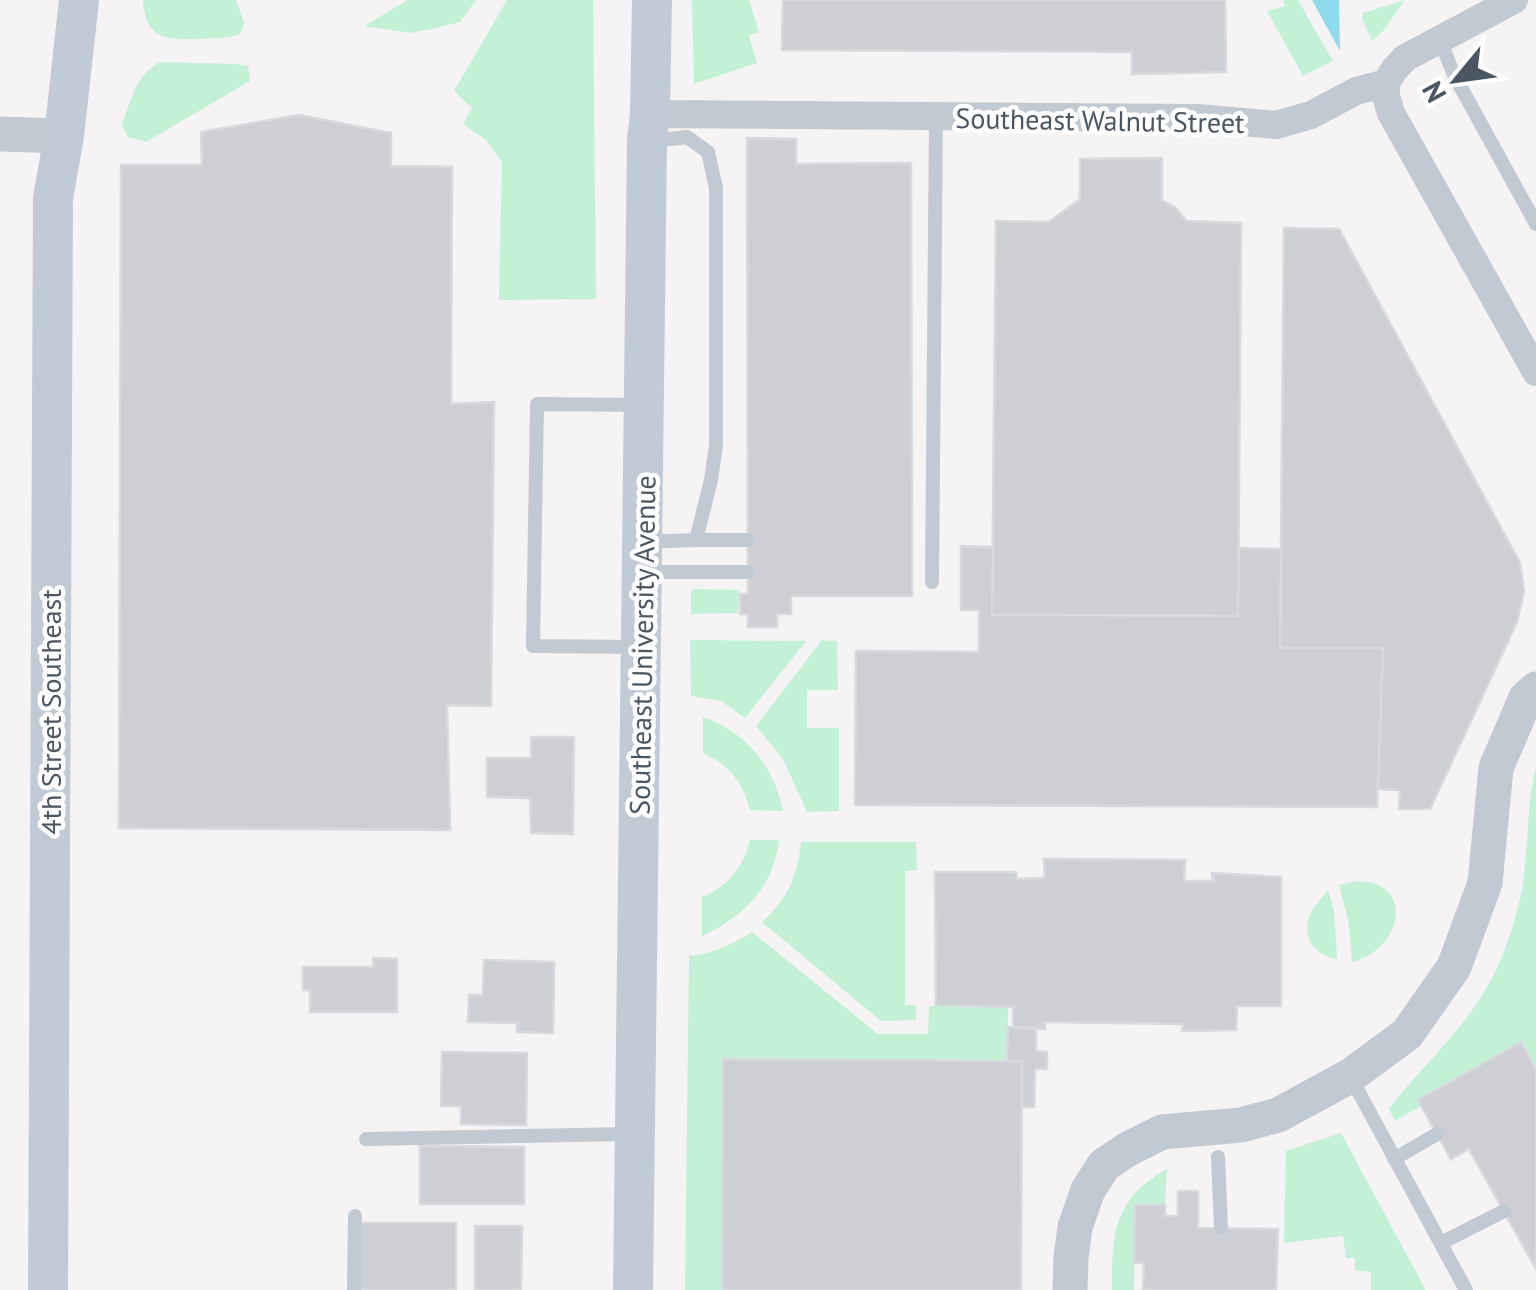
<svg xmlns="http://www.w3.org/2000/svg" width="1536" height="1290" font-family="'PT Sans',sans-serif">
	<style>
		.green { fill: #c3f1d5 }
		.water { fill: #90daee }
		.building { fill: #cdcfd5; stroke: #d7d9de; stroke-width: 2.5 }
		.lines { fill: none; stroke-linecap: round; stroke-linejoin: round }
		.service { stroke: #c1cad2; stroke-width: 14 }
		.minor { stroke: #c1cad2; stroke-width: 28 }
		.tertiary { stroke: #c1cad2; stroke-width: 35 }
		.secondary { stroke: #c1cbd6; stroke-width: 40 }
		.labels { text-anchor: middle; dominant-baseline: central; stroke-width: 9; stroke-linejoin: round; paint-order: stroke }
		.street-label { font-size: 28px; fill: #4a5661; stroke: #fff }
	</style>
	<rect width="100%" height="100%" fill="#f5f3f3"/>
	<g class="green">
		<path d="M143,0h93l8,23 -4,11c-13,5 -26,4 -40,5 -33,1 -55,1 -57,-39z"/>
		<polygon points="408,0 476,0 460,22 432,29 410,33 364,26"/>
		<polygon points="507,0 593,0 596,299 499,300 502,162 486,140 463,124 472,108 454,91"/>
		<polygon points="692,0 749,0 759,32 749,36 757,63 694,84"/>
		<polygon points="1283,0 1298,0 1333,61 1303,76 1267,11 1285,6"/>
		<polygon points="1405,0 1383,31 1372,41 1362,19 1363,13"/>
		<path d="M160,62l75,2 13,2 2,15 -104,61 -18,-5 -6,-12c9,-25 14,-50 38,-63z"/>
		<polygon points="695,589 739,590 738,613 691,614 691,591"/>
		<polygon points="690,640 806,641 745,718 721,701 691,696"/>
		<polygon points="822,640 837,641 838,690 807,690 807,728 839,728 839,811 807,812 783,759 756,726"/>
		<path d="M703,717c44,15 71,50 80,94l-33,-1c-7,-28 -21,-45 -47,-57z"/>
		<path d="M1536,767v302l-16,-27 -102,58 3,6 -26,15 -6,-12c26,-35 59,-64 84,-100 25,-34 41,-79 49,-120 7,-41 4,-82 14,-122z"/>
		<path d="M750,840h29c-6,48 -34,76 -77,96v-39c26,-10 41,-30 48,-57z"/>
		<path d="M801,842h115l1,28 -12,1v134h11v15l-35,1 -119,-99c25,-22 36,-47 39,-80z"/>
		<path d="M1358,881c59,2 43,70 -6,81l-3,-38 -10,-39z"/>
		<path d="M1328,890l6,21 3,48c-21,-3 -35,-21 -28,-42 4,-10 12,-18 19,-27z"/>
		<path d="M752,932l126,102h50l1,-28 79,-1 -1,56 -284,-2 -1,231h-37l4,-334c23,-2 44,-12 63,-24z"/>
		<polygon points="1341,1133 1422,1283 1425,1290 1371,1290 1371,1272 1355,1270 1355,1258 1346,1258 1343,1236 1284,1243 1286,1151"/>
		<path d="M1167,1169l-2,36h-30l-1,85h-22c0,-56 1,-91 55,-121z"/>
	</g>
	<polygon class="water" points="1312,0 1339,0 1340,51"/>
	<g class="building">
		<polygon points="783,0 1225,0 1226,72 1132,74 1132,52 782,50"/>
		<polygon points="299,115 391,133 391,166 452,167 451,404 494,402 491,706 447,705 450,830 119,828 121,165 202,165 201,132"/>
		<polygon points="747,138 796,139 796,164 911,163 912,596 791,596 791,614 777,614 777,627 748,627 748,614 740,614 740,594 748,594"/>
		<polygon points="1162,158 1162,200 1177,209 1186,221 1241,223 1238,616 992,615 996,221 1049,222 1080,199 1080,159"/>
		<polygon points="1284,228 1339,229 1520,563 1524,591 1517,622 1430,809 1399,809 1400,790 1378,789 1383,648 1280,648"/>
		<polygon points="961,546 993,547 992,615 1238,616 1239,548 1281,549 1280,648 1383,648 1377,807 855,805 856,651 979,652 979,610 961,610"/>
		<polygon points="531,737 574,737 573,834 531,833 530,798 487,797 487,758 531,758"/>
		<polygon points="1044,859 1185,860 1184,881 1213,881 1212,873 1281,877 1281,1006 1237,1006 1236,1030 1182,1031 1183,1024 1045,1022 1045,1029 1013,1027 1013,1007 936,1005 935,872 1016,872 1017,879 1045,878"/>
		<polygon points="373,958 397,959 397,1012 310,1012 310,990 303,990 303,967 373,967"/>
		<polygon points="484,960 554,962 553,1033 517,1032 517,1023 468,1022 469,995 483,995"/>
		<polygon points="1008,1027 1036,1029 1036,1051 1047,1052 1047,1069 1035,1069 1034,1107 1022,1107 1022,1061 1007,1061"/>
		<polygon points="1521,1042 1536,1069 1536,1269 1469,1149 1451,1159 1418,1100"/>
		<polygon points="442,1052 527,1053 526,1125 461,1124 461,1106 441,1106"/>
		<polygon points="723,1059 1022,1061 1021,1290 722,1290"/>
		<polygon points="420,1146 524,1147 524,1204 420,1204"/>
		<polygon points="1178,1191 1198,1191 1198,1228 1278,1229 1276,1290 1143,1290 1144,1263 1134,1263 1135,1205 1165,1205 1165,1216 1178,1216"/>
		<rect x="359" y="1223" width="97" height="67"/>
		<polygon points="475,1226 522,1226 521,1290 475,1290"/>
	</g>
	<g class="lines">
		<g class="service">
			<polyline points="1440,40 1454,75 1536,224"/>
			<polyline points="696,540 748,540"/>
			<polyline points="644,542 696,540 711,480 716,445 716,188 708,152 687,137 653,141"/>
			<polyline points="644,572 748,572"/>
			<polyline points="932,582 936,116"/>
			<polyline points="636,647 533,646 537,404 640,405"/>
			<polyline points="1350,1076 1466,1290"/>
			<polyline points="366,1139 630,1134"/>
			<polyline points="1218,1157 1221,1228"/>
			<polyline points="1394,1159 1437,1134"/>
			<polyline points="1441,1243 1504,1211"/>
			<polyline points="354,1290 355,1216"/>
		</g>
		<g class="minor">
			<polyline points="1386,83 1386,96 1391,113 1536,372"/>
			<polyline points="650,114 1198,118 1276,125 1311,115 1356,91 1386,83 1394,70 1405,58 1514,0"/>
		</g>
		<g class="tertiary">
			<polyline points="0,134 64,136"/>
			<polyline points="1070,1290 1071,1258 1075,1227 1088,1190 1104,1165 1128,1149 1162,1132 1241,1125 1278,1115 1350,1076 1407,1034 1454,967 1485,883 1496,768 1526,698 1536,689"/>
		</g>
		<g class="secondary">
			<polyline points="48,1290 53,198 64,136 79,0"/>
			<polyline points="633,1290 647,141 650,114 652,0"/>
		</g>
	</g>
	<g class="labels">
		<g class="street-label">
			<text transform="translate(1100 120) rotate(1)">Southeast Walnut Street</text>
			<text transform="translate(642 645) rotate(-89)">Southeast University Avenue</text>
			<text transform="translate(50 712) rotate(-90)">4th Street Southeast</text>
		</g>
	</g>
	<g transform="translate(1456 80) rotate(241)" stroke="#ffffff" stroke-width="8" paint-order="stroke">
	<path d="M0-8L18 38L0 25L-18 38Z" fill="#4a5661"/>
	<text y="-15" font-size="28" font-weight="bold" text-anchor="middle" fill="#4a5661">N</text>
	</g>
</svg>
